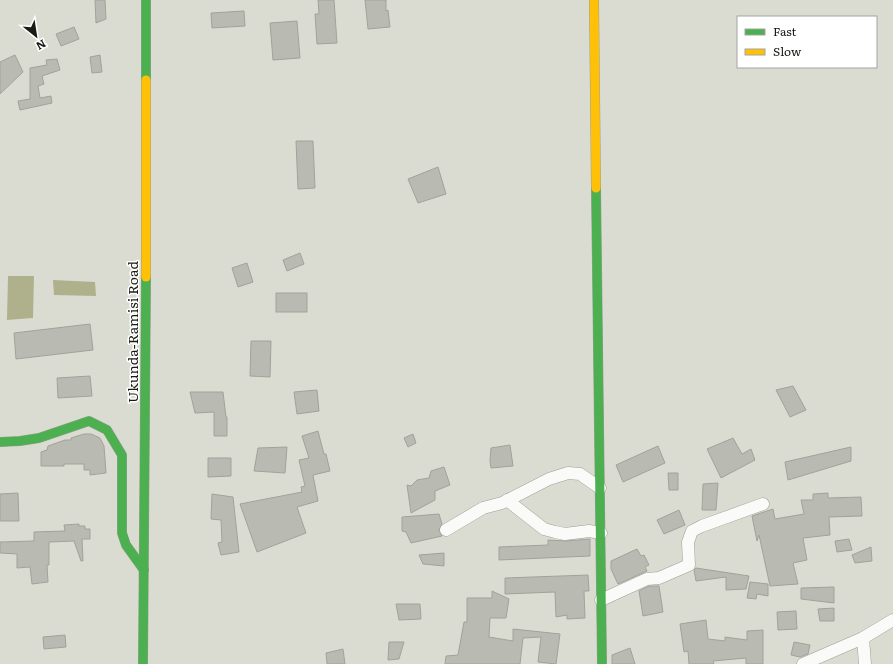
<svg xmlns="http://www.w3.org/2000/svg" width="893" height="664" font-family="Literata,serif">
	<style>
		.water { fill: #afb18c }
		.building { fill: #b9bab2; stroke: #a2a29b }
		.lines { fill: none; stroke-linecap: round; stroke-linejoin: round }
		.street-casing { stroke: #9d9e96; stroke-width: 13 }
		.fast-casing { stroke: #9d9e96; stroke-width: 10 }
		.slow-casing { stroke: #9d9e96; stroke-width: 10 }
		.street { stroke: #fafaf8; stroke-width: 12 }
		.fast { stroke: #4caf50; stroke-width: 9 }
		.slow { stroke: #ffc107; stroke-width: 9 }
		.labels { text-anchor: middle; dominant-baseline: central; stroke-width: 3; stroke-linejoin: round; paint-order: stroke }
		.street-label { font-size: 14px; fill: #1a1a14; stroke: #fff }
	</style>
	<rect width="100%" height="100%" fill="#dbdcd1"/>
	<g class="water">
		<polygon points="8,276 34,276 33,318 7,320"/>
		<polygon points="53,280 95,282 96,296 54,295"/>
	</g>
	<g class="building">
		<polygon points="95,0 105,0 106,19 96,23"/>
		<polygon points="318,0 334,0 337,43 317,44 315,14 319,14"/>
		<polygon points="365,0 386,0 386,11 388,10 390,27 368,29"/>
		<polygon points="244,11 245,26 212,28 211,13"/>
		<polygon points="297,21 300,58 273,60 270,23"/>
		<polygon points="74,27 79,39 61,46 56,34"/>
		<polygon points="15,55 23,72 0,94 0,62"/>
		<polygon points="100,55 102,72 92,73 90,57"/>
		<polygon points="57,59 60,70 42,76 44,84 38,86 40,98 51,96 52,103 20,110 18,101 30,99 30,68 47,65 46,60"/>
		<polygon points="296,141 313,141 315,188 298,189"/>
		<polygon points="438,167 446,194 418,203 408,179"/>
		<polygon points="300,253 304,264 287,271 283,260"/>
		<polygon points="247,263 253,282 238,287 232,268"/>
		<rect x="276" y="293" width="31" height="19"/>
		<polygon points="90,324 93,350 16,359 14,333"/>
		<polygon points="251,341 271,341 270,377 250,376"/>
		<polygon points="90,376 92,396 58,398 57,378"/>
		<polygon points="793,386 806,410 790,417 776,390"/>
		<polygon points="317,390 319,411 297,414 294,392"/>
		<polygon points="190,392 223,392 226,417 227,417 227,436 214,436 214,412 195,413"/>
		<polygon points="318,431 324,454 326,454 330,471 313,475 318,501 297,507 306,533 257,552 240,504 302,492 301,487 305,486 299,460 309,458 302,436"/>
		<polygon points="84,434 91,434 100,438 104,446 106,473 90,475 90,470 84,470 84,464 64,464 64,466 41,466 41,452 47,450 48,446 65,440 71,440 71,438"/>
		<polygon points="413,434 416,443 408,447 404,438"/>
		<polygon points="733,438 742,454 751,449 755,460 721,478 707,449"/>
		<polygon points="510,445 513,466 491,468 490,460 491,448"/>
		<polygon points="658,446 665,463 623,482 616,465"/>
		<polygon points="287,447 285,473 254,471 258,448"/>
		<polygon points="851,447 851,461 788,480 785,462"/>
		<polygon points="208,458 231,458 231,476 208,477"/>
		<polygon points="444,467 450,485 435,491 435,500 411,513 407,485 411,486 417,480 429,478 431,471"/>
		<polygon points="668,473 678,473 678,490 669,490"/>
		<polygon points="718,483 716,510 702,510 703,484"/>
		<polygon points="18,493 19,521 0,521 0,494"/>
		<polygon points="828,493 828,498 861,497 862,516 829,517 830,535 803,538 807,560 793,563 798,584 770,586 759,535 757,541 752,516 773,509 775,519 804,514 801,500 813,500 813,494"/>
		<polygon points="212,494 233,497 239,552 221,555 218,543 222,542 221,520 211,519"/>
		<polygon points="679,510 685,525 664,534 657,520"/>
		<polygon points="439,514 442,524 439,530 442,536 411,543 406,532 402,531 402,517"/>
		<polygon points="79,524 79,526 85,526 85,529 90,529 90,539 82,539 83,561 81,561 74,541 49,542 49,565 47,565 48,582 32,584 30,567 17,568 17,554 0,553 0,542 34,541 34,532 65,531 64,525"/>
		<polygon points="590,539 590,556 499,560 499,547 548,545 548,540 566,541"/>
		<polygon points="849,539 852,550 837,552 835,541"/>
		<polygon points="871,547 872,561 855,563 852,555"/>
		<polygon points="637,549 641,556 644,555 649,565 645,567 647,571 618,584 611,569 611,561"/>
		<polygon points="444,553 444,566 423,564 419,555"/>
		<polygon points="696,568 749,576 746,589 726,590 726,577 696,581 694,570"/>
		<polygon points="588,575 589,591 584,591 585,618 567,619 567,615 556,617 555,592 505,594 505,578"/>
		<polygon points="750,582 768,584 768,596 757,594 756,599 747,598"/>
		<polygon points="649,586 659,586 663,612 643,616 639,591"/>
		<polygon points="834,587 834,603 801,599 801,588"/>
		<polygon points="492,591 509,599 506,618 490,618 489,637 513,641 513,629 560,634 556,664 538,662 541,637 523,638 520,664 445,664 446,656 458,655 464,622 467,622 467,598 492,598"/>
		<polygon points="396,604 420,604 421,619 399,620"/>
		<polygon points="834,608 834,621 820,621 818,609"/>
		<polygon points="796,611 797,629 778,630 777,612"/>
		<polygon points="706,620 708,639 725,641 725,637 747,640 747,631 763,630 763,664 746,664 746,658 713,661 714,664 689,664 688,651 684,652 680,624"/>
		<polygon points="65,635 66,647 44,649 43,637"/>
		<polygon points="389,642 404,642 399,659 388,660"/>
		<polygon points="794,642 810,645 808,654 800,657 791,655"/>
		<polygon points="630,648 635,664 612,664 612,655"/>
		<polygon points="343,649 345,664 327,664 326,653"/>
	</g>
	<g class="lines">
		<defs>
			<g id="street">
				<polyline points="507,500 544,529 555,532 565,534 589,531 601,533"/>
				<polyline points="446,530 483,508 502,503 549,479 568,473 580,474 600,488"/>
				<polyline points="601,600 647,579 659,578 689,565 688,542 692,531 702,526 763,504"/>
				<polyline points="863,638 865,664"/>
				<polyline points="803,664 863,638 893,620"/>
			</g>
			<g id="fast">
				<polyline points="146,0 146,80"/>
				<polyline points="596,188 602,664"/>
				<polyline points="0,442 20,441 39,438 89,421 107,430 122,455 122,533 126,545 144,570"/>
				<polyline points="143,664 146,277"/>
			</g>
			<g id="slow">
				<polyline points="594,0 596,188"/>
				<polyline points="146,80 146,277"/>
			</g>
		</defs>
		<use href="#street" class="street-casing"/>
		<use href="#fast" class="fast-casing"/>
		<use href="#slow" class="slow-casing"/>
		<use href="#street" class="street"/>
		<use href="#fast" class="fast"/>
		<use href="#slow" class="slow"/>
	</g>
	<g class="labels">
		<g class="street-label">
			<text transform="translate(132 332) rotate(-90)">Ukunda-Ramisi Road</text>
		</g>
	</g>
	<rect x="737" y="16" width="140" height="52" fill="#ffffff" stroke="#a3a3a1"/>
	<rect x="745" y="29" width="20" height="6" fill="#4caf50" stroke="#a3a3a1"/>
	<text x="773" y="36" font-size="12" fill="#1a1a14">Fast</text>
	<rect x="745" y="49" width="20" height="6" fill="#ffc107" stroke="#a3a3a1"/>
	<text x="773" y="56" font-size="12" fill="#1a1a14">Slow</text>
	<g transform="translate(36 36) rotate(150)" stroke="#ffffff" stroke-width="3" paint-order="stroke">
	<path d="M0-3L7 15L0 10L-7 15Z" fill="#1a1a14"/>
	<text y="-6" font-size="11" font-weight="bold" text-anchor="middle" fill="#1a1a14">N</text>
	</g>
</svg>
